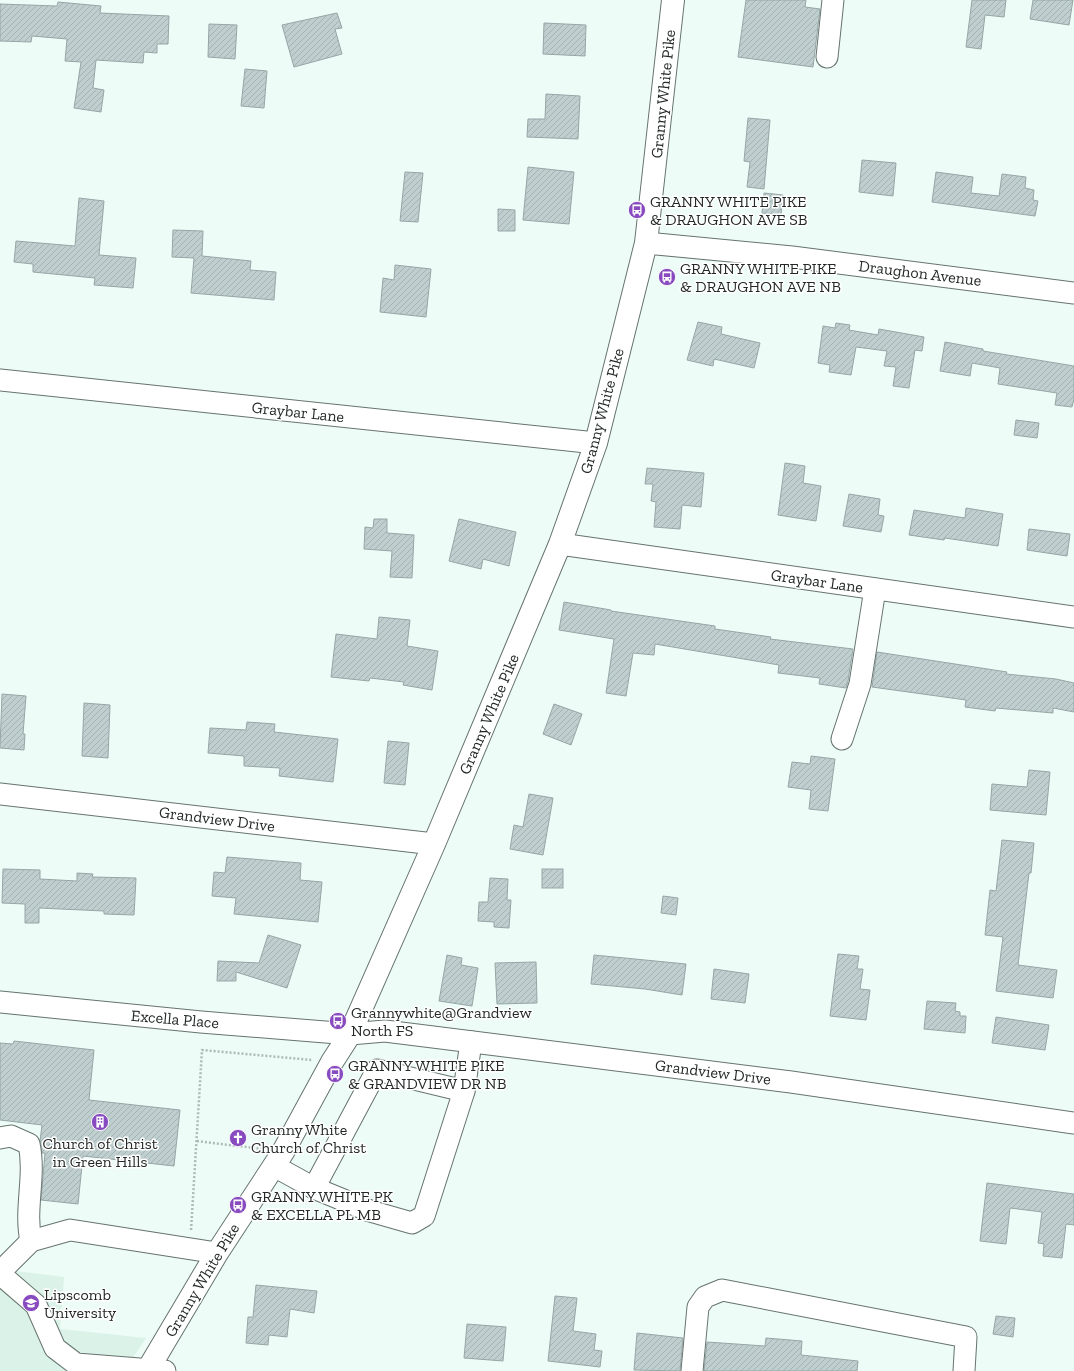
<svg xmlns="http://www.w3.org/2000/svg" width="1074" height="1371" font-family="'Zilla Slab',serif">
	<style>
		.built { fill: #daf2e8 }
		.building { fill: url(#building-hatch); stroke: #96a6a6 }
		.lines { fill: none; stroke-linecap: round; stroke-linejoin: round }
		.minor-casing { stroke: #66736e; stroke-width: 23 }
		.major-casing { stroke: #66736e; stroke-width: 24 }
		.path { stroke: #aebab5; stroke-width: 2.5; stroke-dasharray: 2 2; stroke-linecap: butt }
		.minor { stroke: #fff; stroke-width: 21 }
		.major { stroke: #fff; stroke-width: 22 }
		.labels { text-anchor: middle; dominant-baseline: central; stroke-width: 3; stroke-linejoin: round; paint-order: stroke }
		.street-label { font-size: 16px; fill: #242927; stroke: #fff }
		.poi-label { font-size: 16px; fill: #242927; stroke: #fff; text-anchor: start }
	</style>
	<defs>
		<pattern id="building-hatch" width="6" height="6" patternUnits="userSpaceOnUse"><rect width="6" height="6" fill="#bfcfcf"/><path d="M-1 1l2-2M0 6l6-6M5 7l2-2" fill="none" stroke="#a4b2b2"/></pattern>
	</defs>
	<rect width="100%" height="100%" fill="#edfcf6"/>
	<polygon class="built" points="0,1269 64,1277 60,1329 146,1338 124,1371 0,1371"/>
	<g class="building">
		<polygon points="746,0 806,0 805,7 820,9 813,67 738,57"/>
		<polygon points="972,0 1006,0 1004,17 985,15 981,49 966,47"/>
		<polygon points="1033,0 1073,0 1069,25 1030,19"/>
		<polygon points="58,2 101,6 100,13 169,16 168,44 157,44 157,53 144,52 143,63 96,60 93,88 104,90 101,112 74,108 81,62 65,61 67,39 32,36 31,42 0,41 0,4 57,6"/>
		<polygon points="337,13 342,28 335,29 342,54 294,67 282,25"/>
		<polygon points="544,23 586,25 585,56 543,54"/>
		<polygon points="209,24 237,25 235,59 208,57"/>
		<polygon points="245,69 267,71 264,108 241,106"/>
		<polygon points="546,94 580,96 578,139 527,137 528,119 545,119"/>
		<polygon points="748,118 770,120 764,189 747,187 750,162 744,161"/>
		<polygon points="862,160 896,163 893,196 859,192"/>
		<polygon points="528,167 574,172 569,224 523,220"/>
		<polygon points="405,172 423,173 418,222 400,221"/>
		<polygon points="936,172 973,177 971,193 999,196 1002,174 1026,177 1025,188 1034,190 1033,200 1038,201 1035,216 932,202"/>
		<polygon points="764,193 783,195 781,215 762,213"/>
		<polygon points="79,198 104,201 99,255 136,258 133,288 94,285 95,278 33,272 33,264 14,262 16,241 75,246"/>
		<polygon points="498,209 515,210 515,231 498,231"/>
		<polygon points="173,230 203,231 202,256 251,261 250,270 276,272 274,300 191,293 194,258 172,257"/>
		<polygon points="395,265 431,269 426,317 380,312 383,278 394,280"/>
		<polygon points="698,322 722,327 721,334 760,343 754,368 714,359 713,366 687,360"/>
		<polygon points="836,323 850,325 849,330 878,335 879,329 924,337 922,351 915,350 909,388 893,386 896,367 884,366 887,351 856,347 851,375 829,372 830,365 818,363 823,326 835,328"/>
		<polygon points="945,342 983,349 983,351 1074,366 1074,399 1072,407 1055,405 1057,393 998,384 1000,368 972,363 970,376 940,371"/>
		<polygon points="1016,420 1039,423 1037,438 1014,435"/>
		<polygon points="785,463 805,466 803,483 821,486 816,521 778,515"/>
		<polygon points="647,468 704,473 701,507 682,505 680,529 654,527 656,502 651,501 653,484 645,484"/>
		<polygon points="849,494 880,499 878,515 884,516 881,532 843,526"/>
		<polygon points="966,508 1003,514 998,546 945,538 944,540 909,535 914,510 965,518"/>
		<polygon points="374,519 387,519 387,533 414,535 412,578 390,577 392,551 364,549 365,527 373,528"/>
		<polygon points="459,519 516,532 509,566 483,559 481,569 449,561"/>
		<polygon points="1029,529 1070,534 1067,556 1027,550"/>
		<polygon points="564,602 611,610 611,611 715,626 715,629 771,637 770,639 853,649 848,681 846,688 819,684 820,678 778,673 779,665 655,644 654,655 633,653 626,696 606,693 614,639 559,630"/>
		<polygon points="379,617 410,620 407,646 438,651 432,690 403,685 404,682 370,678 369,681 331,677 336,634 377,639"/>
		<polygon points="877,652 1007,672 1006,674 1056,679 1074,683 1074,712 1053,708 1053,713 996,708 995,711 965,707 966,700 872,687"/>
		<polygon points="2,694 26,696 23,734 25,734 24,750 0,748"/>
		<polygon points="84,703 110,705 108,758 82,756"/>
		<polygon points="554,704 582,714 571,745 543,734"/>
		<polygon points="247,722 275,724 274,732 338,739 333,782 279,776 280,768 244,766 244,756 208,753 210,728 246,730"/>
		<polygon points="388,741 409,743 405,785 384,783"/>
		<polygon points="811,756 835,759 828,811 809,809 811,790 788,787 792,762 810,764"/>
		<polygon points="1029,770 1050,772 1046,815 990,810 992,784 1027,787"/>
		<polygon points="529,794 553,798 543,855 510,849 514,825 523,827"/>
		<polygon points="1002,840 1034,843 1031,873 1029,873 1018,965 1057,970 1053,998 996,991 1003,937 985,935 990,890 996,891"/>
		<polygon points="227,857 301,863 300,880 322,882 318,922 234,914 236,898 212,896 214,872 225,873"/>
		<polygon points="3,869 40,870 40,879 77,881 77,873 93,874 92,877 136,878 134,915 104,914 104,911 39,908 39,923 25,923 25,904 2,903"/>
		<rect x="542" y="869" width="21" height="19"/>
		<polygon points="490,878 508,879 507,900 511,900 509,928 494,927 494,922 478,921 479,902 488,902"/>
		<polygon points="663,896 678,898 676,915 661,913"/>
		<polygon points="268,935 301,945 287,988 236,972 236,981 217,981 218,961 259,963"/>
		<polygon points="838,954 859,956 857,969 863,969 860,989 870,990 866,1020 830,1016"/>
		<polygon points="447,955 462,958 461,965 478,968 472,1006 439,1001"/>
		<polygon points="594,955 686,964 682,995 645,989 591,984"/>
		<polygon points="536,962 537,1003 497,1004 495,963"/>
		<polygon points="714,969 749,974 745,1003 711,999"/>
		<polygon points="927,1001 956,1003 955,1011 960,1012 960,1016 966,1016 965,1033 924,1029"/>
		<polygon points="996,1017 1049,1025 1045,1050 992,1043"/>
		<polygon points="14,1041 94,1050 89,1100 180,1110 174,1166 83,1156 78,1204 41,1200 45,1153 42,1153 40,1141 42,1125 0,1120 0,1043 13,1044"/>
		<polygon points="987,1183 1074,1194 1074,1225 1066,1224 1062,1258 1043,1256 1044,1244 1038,1243 1042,1212 1010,1208 1006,1244 980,1241"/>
		<polygon points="256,1285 317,1291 314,1313 290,1309 287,1337 269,1335 268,1345 246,1343 248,1317 253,1317"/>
		<polygon points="555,1296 577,1298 573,1331 596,1334 594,1350 602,1351 600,1367 548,1361"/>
		<polygon points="996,1316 1015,1318 1013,1337 993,1334"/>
		<polygon points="467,1324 506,1327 503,1361 464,1358"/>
		<polygon points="637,1333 683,1338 680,1371 634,1370"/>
		<polygon points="766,1338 802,1341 801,1355 858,1361 857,1371 704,1371 707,1342 765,1346"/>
	</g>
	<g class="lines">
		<defs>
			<g id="minor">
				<polyline points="827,57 833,0"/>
				<polyline points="646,243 792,257 1074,293"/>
				<polyline points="0,380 596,443"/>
				<polyline points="560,544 1074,617"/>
				<polyline points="842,739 860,684 875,589"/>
				<polyline points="0,794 434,844"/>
				<polyline points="0,1002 201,1022 350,1034 385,1031 791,1082 1074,1123"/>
				<path d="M0,1138l11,-2 18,8c7,32 -5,65 2,97"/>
				<polyline points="274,1166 314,1188 370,1211 412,1223 424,1216 464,1091"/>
				<polyline points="314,1188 377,1070 464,1091 471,1042"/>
				<polyline points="0,1272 31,1241 70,1230 217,1253"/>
				<polyline points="0,1274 36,1305 55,1348 76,1364 165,1371"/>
				<polyline points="692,1371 698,1307 705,1297 722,1290 966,1337 964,1371"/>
			</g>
			<polyline id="major" points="147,1371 217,1253 283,1152 332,1062 350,1034 434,844 560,544 596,443 646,243 673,0"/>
		</defs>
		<use href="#minor" class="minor-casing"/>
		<use href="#major" class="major-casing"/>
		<g class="path">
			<polyline points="197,1141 262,1149"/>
			<polyline points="191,1230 202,1050 312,1060"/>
		</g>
		<use href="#minor" class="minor"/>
		<use href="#major" class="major"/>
	</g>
	<defs>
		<symbol id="bus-disc" viewBox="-11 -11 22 22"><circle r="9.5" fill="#884abf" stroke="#fff"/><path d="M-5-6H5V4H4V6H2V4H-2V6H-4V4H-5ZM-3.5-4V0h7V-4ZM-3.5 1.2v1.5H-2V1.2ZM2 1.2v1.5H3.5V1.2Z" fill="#fff"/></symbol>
		<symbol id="building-disc" viewBox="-11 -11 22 22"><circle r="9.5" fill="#884abf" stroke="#fff"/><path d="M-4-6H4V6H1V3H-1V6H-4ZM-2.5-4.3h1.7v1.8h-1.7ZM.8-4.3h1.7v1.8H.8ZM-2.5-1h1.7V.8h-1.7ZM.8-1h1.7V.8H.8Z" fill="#fff"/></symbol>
		<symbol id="church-disc" viewBox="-11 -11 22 22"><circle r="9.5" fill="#884abf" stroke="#fff"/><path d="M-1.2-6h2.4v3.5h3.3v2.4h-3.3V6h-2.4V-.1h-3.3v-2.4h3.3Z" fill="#fff"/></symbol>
		<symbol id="university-disc" viewBox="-11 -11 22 22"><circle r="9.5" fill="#884abf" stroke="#fff"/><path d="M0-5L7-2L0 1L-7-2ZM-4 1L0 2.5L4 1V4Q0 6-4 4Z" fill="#fff"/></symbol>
	</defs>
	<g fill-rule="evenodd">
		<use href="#bus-disc" x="627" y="200" width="20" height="20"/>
		<use href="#bus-disc" x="657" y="267" width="20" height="20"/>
		<use href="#bus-disc" x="328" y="1011" width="20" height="20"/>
		<use href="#bus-disc" x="325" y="1064" width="20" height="20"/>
		<use href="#building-disc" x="90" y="1112" width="20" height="20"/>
		<use href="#church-disc" x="228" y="1128" width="20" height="20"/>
		<use href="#bus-disc" x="228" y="1195" width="20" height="20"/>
		<use href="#university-disc" x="21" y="1293" width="20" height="20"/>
	</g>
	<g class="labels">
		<g class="street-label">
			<text transform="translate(663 94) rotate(-84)">Granny White Pike</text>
			<text transform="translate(920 273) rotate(7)">Draughon Avenue</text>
			<text transform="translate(602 411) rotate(-75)">Granny White Pike</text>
			<text transform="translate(298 412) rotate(6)">Graybar Lane</text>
			<text transform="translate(817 581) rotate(8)">Graybar Lane</text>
			<text transform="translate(489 714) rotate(-67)">Granny White Pike</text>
			<text transform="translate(217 819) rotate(7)">Grandview Drive</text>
			<text transform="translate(175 1019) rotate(5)">Excella Place</text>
			<text transform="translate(713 1072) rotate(7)">Grandview Drive</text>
			<text transform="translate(202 1280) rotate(-59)">Granny White Pike</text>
		</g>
		<g class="poi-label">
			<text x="650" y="201">GRANNY WHITE PIKE<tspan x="650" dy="18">&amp; DRAUGHON AVE SB</tspan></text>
			<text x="680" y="268">GRANNY WHITE PIKE<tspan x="680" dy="18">&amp; DRAUGHON AVE NB</tspan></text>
			<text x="351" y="1012">Grannywhite@Grandview<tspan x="351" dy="18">North FS</tspan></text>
			<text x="348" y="1065">GRANNY WHITE PIKE<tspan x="348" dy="18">&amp; GRANDVIEW DR NB</tspan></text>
			<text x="251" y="1129">Granny White<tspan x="251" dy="18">Church of Christ</tspan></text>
			<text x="100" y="1143" text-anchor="middle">Church of Christ<tspan x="100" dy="18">in Green Hills</tspan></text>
			<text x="251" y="1196">GRANNY WHITE PK<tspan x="251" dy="18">&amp; EXCELLA PL MB</tspan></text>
			<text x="44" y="1294">Lipscomb<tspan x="44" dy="18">University</tspan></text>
		</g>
	</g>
</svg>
